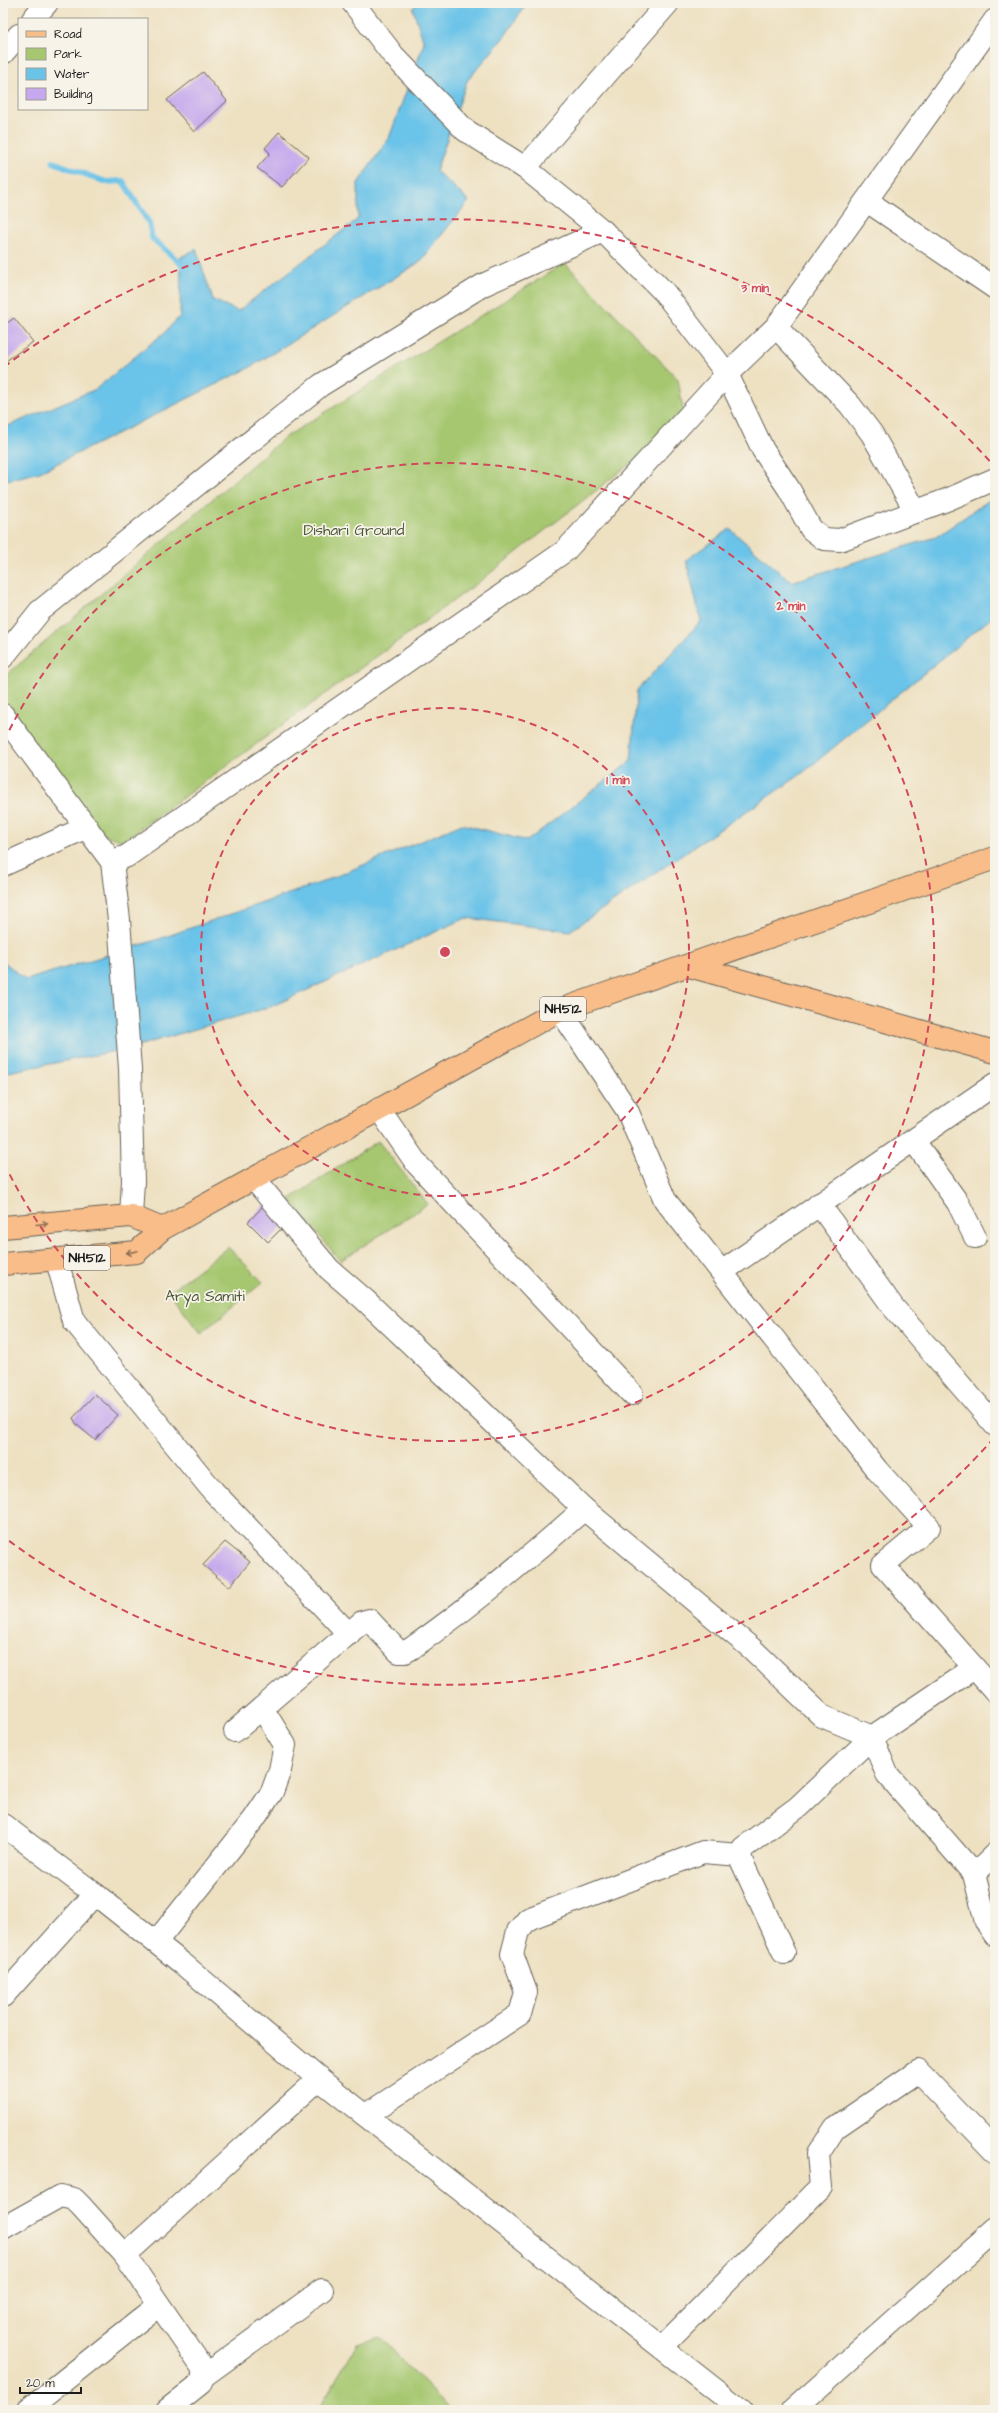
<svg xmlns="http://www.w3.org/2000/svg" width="998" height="2413" font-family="'Architects Daughter',sans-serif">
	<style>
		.green { fill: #a6c76f; stroke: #617246 }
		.water { fill: #6bc3e8; stroke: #447082 }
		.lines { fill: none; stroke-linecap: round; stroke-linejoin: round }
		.stream { stroke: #6bc3e8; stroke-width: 6 }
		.building { fill: #c5a8ed }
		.minor-casing { stroke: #666156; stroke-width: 24 }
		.major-casing { stroke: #666156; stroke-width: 24 }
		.minor { stroke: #fff; stroke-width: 22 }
		.major { stroke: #f8bd89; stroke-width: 22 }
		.oneway { stroke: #8a6c52 }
		.ring { fill: none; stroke: #d1495b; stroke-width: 2; stroke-dasharray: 7 5 }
		.labels { text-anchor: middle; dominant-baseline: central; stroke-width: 3.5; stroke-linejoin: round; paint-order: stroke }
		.shield { fill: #f7f3e8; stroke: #5e5c59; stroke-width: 1 }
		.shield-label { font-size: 14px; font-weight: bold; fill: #1c1c1c }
		.park-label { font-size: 15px; fill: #4c5839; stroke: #f7f3e8 }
		.centre { fill: #d1495b; stroke: #f7f3e8; stroke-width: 2 }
		.ring-label { font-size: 12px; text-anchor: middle; font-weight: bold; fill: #d1495b; stroke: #f7f3e8; stroke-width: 3.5; stroke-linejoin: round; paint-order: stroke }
	</style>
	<rect width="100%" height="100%" fill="#f7f3e8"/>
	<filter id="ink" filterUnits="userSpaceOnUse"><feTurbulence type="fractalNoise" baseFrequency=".025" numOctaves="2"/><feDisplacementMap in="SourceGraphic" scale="8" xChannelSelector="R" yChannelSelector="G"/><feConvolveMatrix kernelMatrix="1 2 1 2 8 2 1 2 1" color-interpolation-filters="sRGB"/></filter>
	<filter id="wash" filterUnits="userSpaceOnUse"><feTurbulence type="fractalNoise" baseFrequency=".012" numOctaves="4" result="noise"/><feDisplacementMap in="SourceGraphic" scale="16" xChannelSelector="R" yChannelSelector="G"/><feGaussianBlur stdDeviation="0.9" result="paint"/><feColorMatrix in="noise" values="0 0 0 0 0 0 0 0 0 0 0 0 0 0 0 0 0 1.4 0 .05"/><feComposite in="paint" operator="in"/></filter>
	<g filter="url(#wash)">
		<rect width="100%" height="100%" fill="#eee1c2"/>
		<g class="green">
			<polygon points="565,263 678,379 685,421 475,585 123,841 93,831 3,710 3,678 284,438"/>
			<polygon points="378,1141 428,1204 340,1261 290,1199"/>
			<polygon points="228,1247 263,1282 201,1333 169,1292"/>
			<polygon points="380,2337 450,2410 318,2410 357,2344"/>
		</g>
		<g class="water">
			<polygon points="417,3 527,3 505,36 467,81 436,171 469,201 420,262 249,368 40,472 3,481 3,428 96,389 165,332 180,316 181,257 196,249 213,300 238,311 358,219 358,183 389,138 424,43 413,9"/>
			<polygon points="995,496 995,615 800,775 570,931 466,918 270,1007 131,1048 3,1073 3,961 26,980 156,940 320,883 462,824 527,841 631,761 637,690 701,621 686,560 730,529 791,582 936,537"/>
		</g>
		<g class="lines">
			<polyline class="stream" points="53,162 106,182 123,181 149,223 152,238 186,268"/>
		</g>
		<g id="blocks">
			<g class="building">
				<polygon points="203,72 227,101 194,132 167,100"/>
				<polygon points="279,132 309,157 282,187 257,168 270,153 265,148"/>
				<polygon points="14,318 33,342 3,363 3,326"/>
				<polygon points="265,1204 284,1226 268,1242 248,1222"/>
				<polygon points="95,1394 118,1415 95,1440 77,1425 73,1418"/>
				<polygon points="225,1542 250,1562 229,1587 203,1565"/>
			</g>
		</g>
	</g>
	<g filter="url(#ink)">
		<use href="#blocks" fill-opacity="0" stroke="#666156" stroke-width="1"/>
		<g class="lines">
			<defs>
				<g id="minor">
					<polyline points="353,3 393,55 465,130 525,168 603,231 664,292 727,374 776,327 995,20"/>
					<polyline points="33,19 47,3"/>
					<polyline points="3,53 19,35"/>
					<polyline points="525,168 668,3"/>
					<polyline points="867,201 995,288"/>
					<polyline points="776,327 850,405 872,434 916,512"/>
					<polyline points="3,657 40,611 321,385 483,285 603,231"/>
					<polyline points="3,715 112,862 119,920 130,1069 133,1181 131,1216"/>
					<polyline points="112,862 127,856 565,551 727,374 763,450 789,489 811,529 824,539 840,540 949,499 995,479"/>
					<polyline points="3,865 87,827"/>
					<polyline points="560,1010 627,1110 665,1200 877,1470 929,1527 883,1565 995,1691"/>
					<polyline points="379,1109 417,1164 632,1394"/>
					<polyline points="914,1141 958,1203 975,1237"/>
					<polyline points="254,1179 329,1269 365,1300 584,1509 751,1648 822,1716 872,1737 887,1774 974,1874 986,1922 995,1935"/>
					<polyline points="819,1204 893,1307 995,1425"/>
					<polyline points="57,1261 74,1321 213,1491 349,1634"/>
					<polyline points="723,1271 995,1084"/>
					<path d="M235,1731l127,-109 7,-2 30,32h6l7,-4c61,-43 117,-90 172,-139"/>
					<polyline points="3,1825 95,1894 183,1964 319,2079 741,2410"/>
					<polyline points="974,1874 995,1854"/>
					<polyline points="156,1942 254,1819 272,1792 280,1770 285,1745 262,1708"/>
					<polyline points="784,1953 742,1862 740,1855 743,1848 798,1807 872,1737 974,1668"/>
					<polyline points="3,1996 95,1894"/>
					<polyline points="366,2115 520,2014 526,1992 512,1954 518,1931 528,1919 703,1852 740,1855"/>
					<polyline points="3,2228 60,2196 74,2199 81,2206 125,2255 204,2370 201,2383 167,2410"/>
					<polyline points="125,2255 319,2079"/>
					<polyline points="662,2347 821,2187 818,2154 835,2128 918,2071 995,2151"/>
					<polyline points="205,2375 322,2290"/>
					<polyline points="27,2410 159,2305"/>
					<polyline points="793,2410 995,2230"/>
				</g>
				<g id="major">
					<polyline points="689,966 995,1052"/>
					<polyline points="3,1227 131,1216 162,1229"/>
					<polyline points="3,1264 137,1252 162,1229 560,1010 995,858"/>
				</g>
			</defs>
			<use href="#minor" class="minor-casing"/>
			<use href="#major" class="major-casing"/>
			<use href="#minor" class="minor"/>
			<use href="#major" class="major"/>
		</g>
		<defs><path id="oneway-shaft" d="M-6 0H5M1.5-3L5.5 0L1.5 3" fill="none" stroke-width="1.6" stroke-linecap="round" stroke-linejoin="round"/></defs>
		<g class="oneway">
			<use href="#oneway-shaft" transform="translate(42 1224) rotate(-5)"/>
			<use href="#oneway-shaft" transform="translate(132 1252) rotate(168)"/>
		</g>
	</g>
	<g class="ring">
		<circle cx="445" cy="952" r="244"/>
		<path d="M4 741A489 489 0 1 1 4 1163"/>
		<path d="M994 1438A733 733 0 0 1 4 1537M4 367A733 733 0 0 1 994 466"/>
	</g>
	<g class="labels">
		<g class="shield">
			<rect x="540" y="997" width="46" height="24" rx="3"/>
			<rect x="64" y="1246" width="46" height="24" rx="3"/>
		</g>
		<g class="shield-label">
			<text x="563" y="1009">NH512</text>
			<text x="87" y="1258">NH512</text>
		</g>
		<g class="park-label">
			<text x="354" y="530">Dishari Ground</text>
			<text x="205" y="1296">Arya Samiti</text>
		</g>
	</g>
	<circle cx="445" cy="952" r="6" class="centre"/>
	<g class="ring-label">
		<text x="755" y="292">3 min</text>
		<text x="791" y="610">2 min</text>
		<text x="618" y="784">1 min</text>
	</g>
	<rect width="998" height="2413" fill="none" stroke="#f7f3e8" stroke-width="16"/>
	<rect x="18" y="18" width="130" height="92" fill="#f7f3e8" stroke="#9f9d96"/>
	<rect x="26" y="31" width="20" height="6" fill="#f8bd89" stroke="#9f9d96"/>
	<text x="54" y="38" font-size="12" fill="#1c1c1c">Road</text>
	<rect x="26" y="48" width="20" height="12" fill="#a6c76f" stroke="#9f9d96"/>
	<text x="54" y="58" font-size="12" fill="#1c1c1c">Park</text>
	<rect x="26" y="68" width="20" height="12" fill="#6bc3e8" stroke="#9f9d96"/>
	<text x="54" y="78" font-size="12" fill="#1c1c1c">Water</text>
	<rect x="26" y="88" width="20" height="12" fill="#c5a8ed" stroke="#9f9d96"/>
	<text x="54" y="98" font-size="12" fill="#1c1c1c">Building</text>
	<path d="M20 2387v6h61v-6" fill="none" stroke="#1c1c1c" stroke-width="2"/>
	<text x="26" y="2387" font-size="12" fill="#1c1c1c" stroke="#f7f3e8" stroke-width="3" paint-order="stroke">20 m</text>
</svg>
